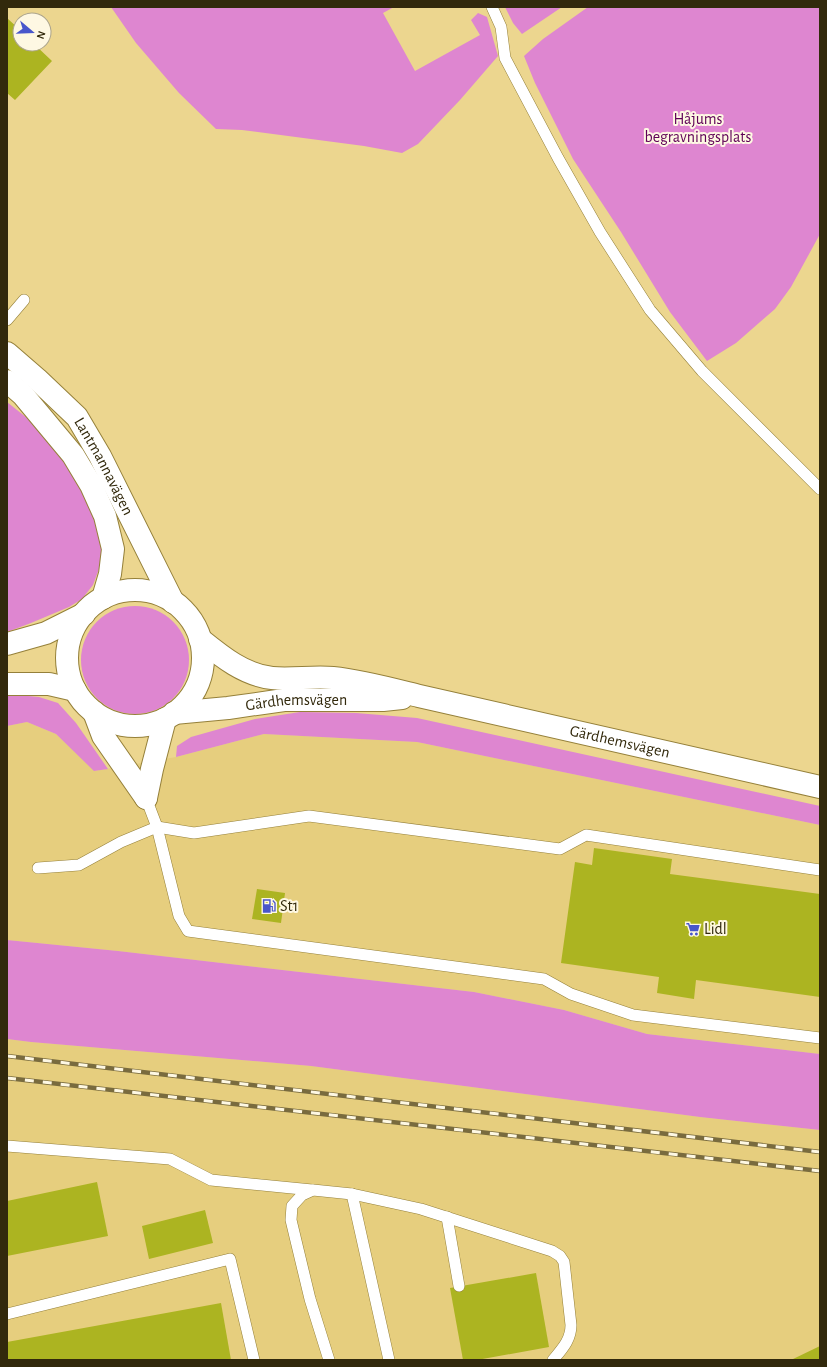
<svg xmlns="http://www.w3.org/2000/svg" width="827" height="1367" font-family="'Alegreya Sans',sans-serif">
	<style>
		.built { fill: #e6ce7e }
		.green { fill: #de86d0 }
		.building { fill: #acb421 }
		.lines { fill: none; stroke-linecap: round; stroke-linejoin: round }
		.service-casing { stroke: #95803a; stroke-width: 12 }
		.minor-casing { stroke: #95803a; stroke-width: 24 }
		.tertiary-casing { stroke: #95803a; stroke-width: 24 }
		.secondary-casing { stroke: #95803a; stroke-width: 24 }
		.service { stroke: #fff; stroke-width: 11 }
		.minor { stroke: #fff; stroke-width: 22 }
		.tertiary { stroke: #fff; stroke-width: 22 }
		.secondary { stroke: #fff; stroke-width: 22 }
		.rail-casing { stroke: #796b3e; stroke-width: 4.5 }
		.rail { stroke: #fef8e3; stroke-width: 3; stroke-dasharray: 9; stroke-linecap: butt }
		.labels { text-anchor: middle; dominant-baseline: central; stroke-width: 4; stroke-linejoin: round; paint-order: stroke }
		.park-label { font-size: 16px; fill: #5e0056; stroke: #fef8e3 }
		.street-label { font-size: 16px; fill: #32290c; stroke: #fef8e3 }
		.poi-label { font-size: 16px; fill: #32290c; stroke: #fef8e3; text-anchor: start }
	</style>
	<rect width="100%" height="100%" fill="#ecd68f"/>
	<g class="built">
		<polygon points="27,722 56,734 95,771 176,757 264,734 417,742 820,825 820,1054 647,1034 564,1010 474,992 118,951 7,940 7,726"/>
		<polygon points="7,1039 31,1042 311,1066 700,1117 820,1130 820,1360 7,1360"/>
	</g>
	<g class="green">
		<polygon points="111,7 394,7 383,13 415,71 480,35 471,20 478,13 487,17 498,56 460,100 418,144 402,153 364,146 242,130 216,129 179,93 136,43"/>
		<polygon points="505,7 562,7 522,34 513,23"/>
		<polygon points="588,7 820,7 820,234 791,287 775,309 736,343 707,361 670,312 621,232 573,159 535,83 524,56 543,39"/>
		<polygon points="7,402 32,422 70,463 100,529 102,551 99,569 93,585 82,599 69,607 31,623 7,632"/>
		<circle cx="135" cy="660" r="54"/>
		<polygon points="18,695 39,697 58,703 76,723 108,769 94,771 56,734 27,722 7,726 7,696"/>
		<polygon points="300,712 356,713 417,718 820,806 820,825 417,742 264,734 176,757 177,746 191,737 255,719"/>
		<polygon points="7,940 118,951 474,992 564,1010 647,1034 820,1054 820,1130 700,1117 311,1066 31,1042 7,1039"/>
	</g>
	<g class="building">
		<polygon points="7,18 20,30 20,44 34,44 52,61 15,100 7,93"/>
		<polygon points="594,848 672,859 670,874 820,894 820,997 696,980 694,999 657,993 659,977 561,963 575,862 592,865"/>
		<polygon points="257,889 285,893 281,923 252,919"/>
		<polygon points="97,1182 108,1236 7,1256 7,1201"/>
		<polygon points="205,1210 213,1243 149,1259 142,1226"/>
		<polygon points="536,1273 549,1347 477,1360 463,1360 450,1288"/>
		<polygon points="221,1303 231,1360 7,1360 7,1342"/>
		<polygon points="820,1346 820,1360 791,1360"/>
	</g>
	<g class="lines">
		<defs>
			<g id="service">
				<polyline points="492,7 501,27 505,58 558,158 600,232 650,310 702,371 820,489"/>
				<polyline points="7,320 24,300"/>
				<polyline points="146,798 157,827 179,916 188,931 544,979 571,994 633,1015 820,1038"/>
				<polyline points="38,868 79,865 121,842 157,827 194,833 309,816 560,849 586,835 820,870"/>
				<polyline points="7,1146 170,1159 211,1180 312,1190"/>
				<polyline points="352,1194 389,1360"/>
				<polyline points="447,1217 459,1286"/>
				<polyline points="7,1314 230,1259 254,1360"/>
				<path d="M329,1360l-19,-61 -19,-79 1,-14 10,-11 11,-5 39,4 69,15 131,42 8,5 4,6 7,63c0,15 -9,24 -18,35"/>
			</g>
			<g id="minor">
				<polyline points="94,712 103,736 146,798"/>
				<polyline points="146,798 152,769 165,719"/>
			</g>
			<g id="tertiary">
				<path id="s1" d="M7,353l30,26 40,38 23,39 73,146"/>
				<polyline points="7,381 23,395 73,455 91,485 105,516 113,549 110,574 103,598"/>
			</g>
			<g id="secondary">
				<circle cx="135" cy="658" r="68"/>
				<path id="s2" d="M200,639c21,17 44,36 72,39 20,2 41,-2 61,0 29,3 58,11 86,18l401,91"/>
				<polyline points="7,644 46,633 84,614"/>
				<polyline points="7,684 49,684 75,690"/>
				<path id="s3" d="M174,713l54,-5 56,-8h99l19,-2"/>
			</g>
		</defs>
		<use href="#service" class="service-casing"/>
		<use href="#minor" class="minor-casing"/>
		<use href="#tertiary" class="tertiary-casing"/>
		<use href="#secondary" class="secondary-casing"/>
		<use href="#service" class="service"/>
		<use href="#minor" class="minor"/>
		<use href="#tertiary" class="tertiary"/>
		<use href="#secondary" class="secondary"/>
		<defs>
			<g id="rail">
				<polyline points="7,1056 820,1152"/>
				<polyline points="7,1078 820,1171"/>
			</g>
		</defs>
		<use href="#rail" class="rail-casing"/>
		<use href="#rail" class="rail"/>
	</g>
	<defs>
		<symbol id="fuel-bare" viewBox="-9 -9 18 18"><path d="M-5.5-6h7V0h2V4h1.3V-2.5L3-4.5l.8-.8L6-3V5H2.5V1h-1V6h-7ZM-4.2-4.7v3.2H.2V-4.7Z" fill="#4856cb" stroke="#fef8e3" stroke-width="2.5" paint-order="stroke"/></symbol>
		<symbol id="supermarket-bare" viewBox="-9 -9 18 18"><path d="M-6-5.5h2.5l.6 2H6L4.5 2H-2.5L-4.4-4H-6ZM-1.5 3.2a1.3 1.3 0 1 0 .1 0ZM3 3.2a1.3 1.3 0 1 0 .1 0Z" fill="#4856cb" stroke="#fef8e3" stroke-width="2.5" paint-order="stroke"/></symbol>
	</defs>
	<g fill-rule="evenodd">
		<use href="#fuel-bare" x="259" y="896" width="20" height="20"/>
		<use href="#supermarket-bare" x="683" y="919" width="20" height="20"/>
	</g>
	<g class="labels">
		<g class="park-label">
			<text x="698" y="119">Håjums<tspan x="698" dy="18">begravningsplats</tspan></text>
		</g>
		<g class="street-label">
			<text stroke="none"><textPath href="#s1" startOffset="151">Lantmannavägen</textPath></text>
			<text stroke="none"><textPath href="#s3" startOffset="123">Gärdhemsvägen</textPath></text>
			<text stroke="none"><textPath href="#s2" startOffset="438">Gärdhemsvägen</textPath></text>
		</g>
		<g class="poi-label">
			<text x="280" y="906">St1</text>
			<text x="704" y="929">Lidl</text>
		</g>
	</g>
	<rect width="827" height="1367" fill="none" stroke="#32290c" stroke-width="16"/>
	<g transform="translate(32 32) rotate(109)"><circle r="19" fill="#fef8e3" stroke="#aca58d"/>
	<path d="M0-3L7 15L0 10L-7 15Z" fill="#4856cb"/>
	<text y="-6" font-size="11" font-weight="bold" text-anchor="middle" fill="#32290c">N</text>
	</g>
</svg>
